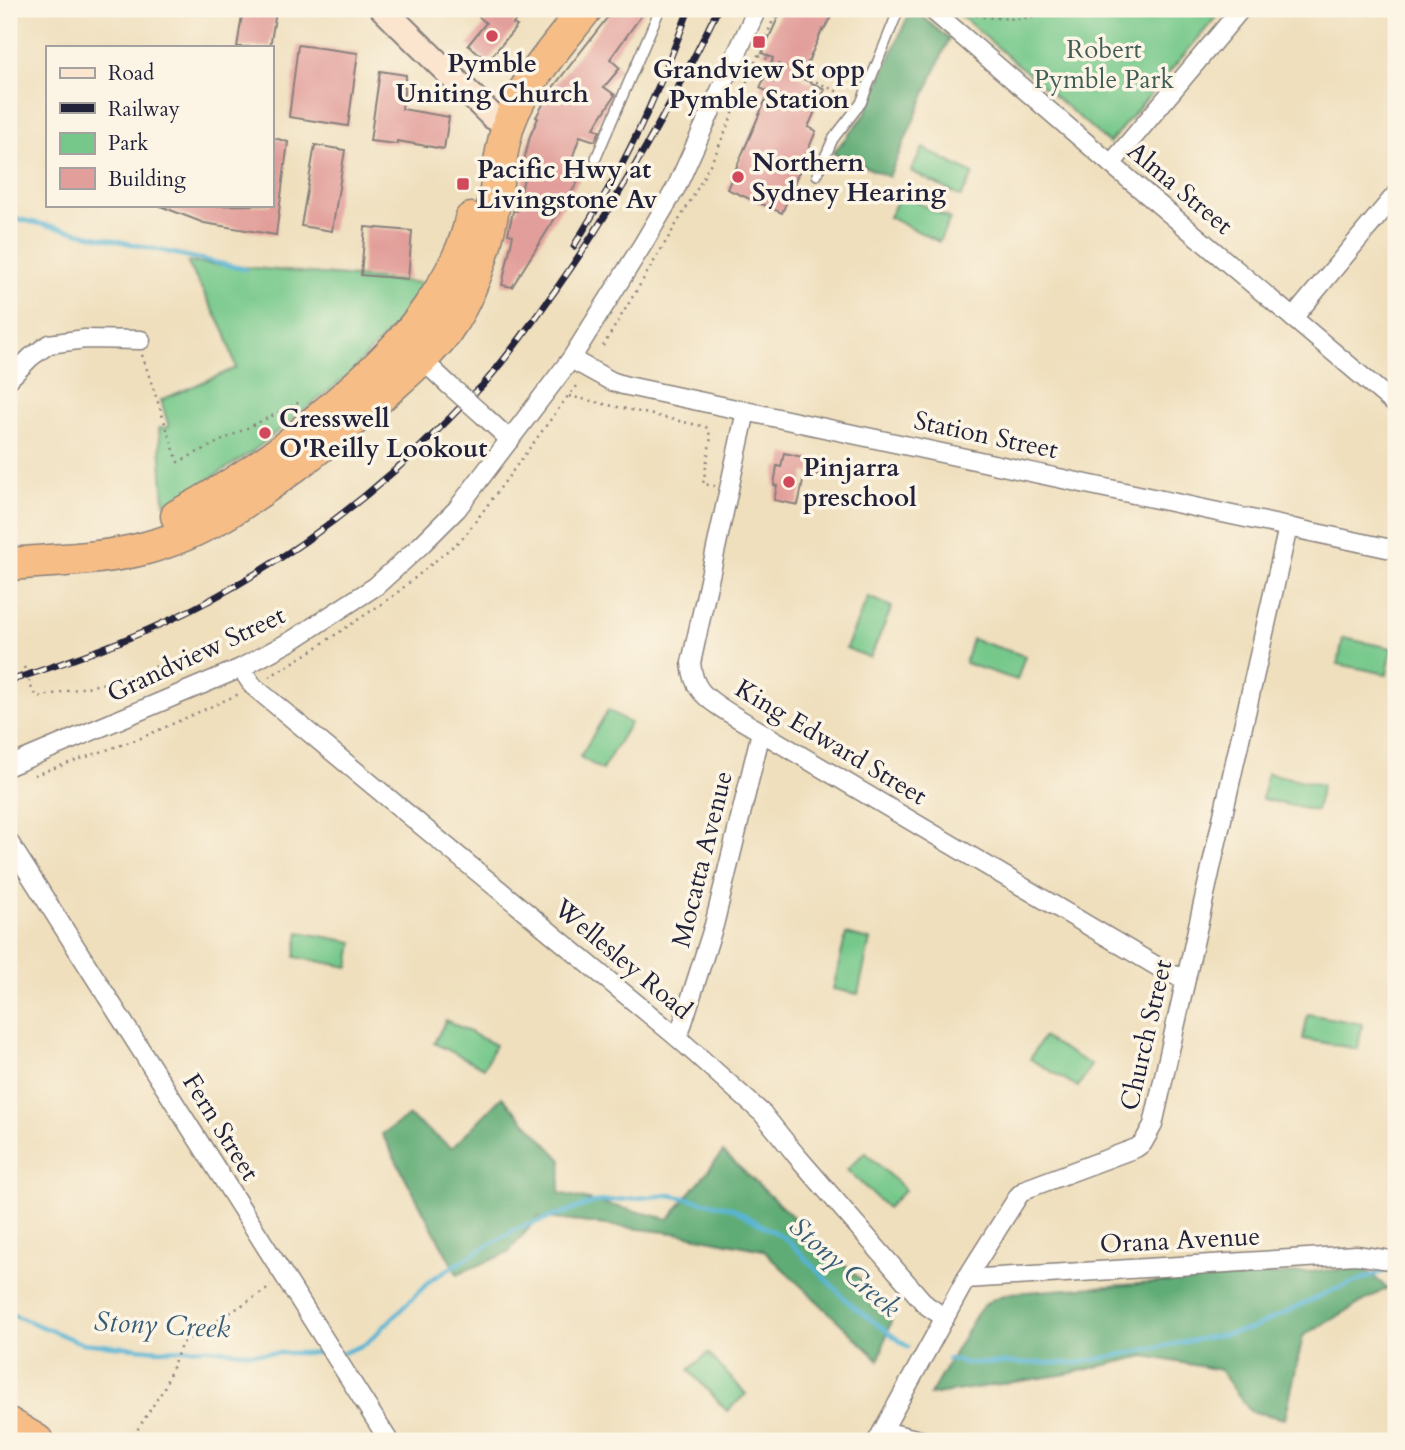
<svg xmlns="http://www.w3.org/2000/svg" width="1405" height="1450" font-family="Cardo,serif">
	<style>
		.green { fill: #75c88a; stroke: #4c7562; stroke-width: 2 }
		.forest { fill: #60ac76; stroke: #416758; stroke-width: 2 }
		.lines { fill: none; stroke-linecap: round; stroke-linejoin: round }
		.stream { stroke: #54b3d3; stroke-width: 4.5 }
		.building { fill: #e29e9a }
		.lane-casing { stroke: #88807c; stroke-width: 12 }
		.street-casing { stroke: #88807c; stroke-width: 21 }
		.secondary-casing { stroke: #88807c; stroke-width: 28 }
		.highway-casing { stroke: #88807c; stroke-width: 35 }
		.path { stroke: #88807c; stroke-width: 2.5; stroke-dasharray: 2 5; stroke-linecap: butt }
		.lane { stroke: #fff; stroke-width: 9 }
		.street { stroke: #fff; stroke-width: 18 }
		.secondary { stroke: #fbe5cf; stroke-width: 24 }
		.highway { stroke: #f6be86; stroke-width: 32 }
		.rail-casing { stroke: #22223b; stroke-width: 7 }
		.rail { stroke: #fcf5e5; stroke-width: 4.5; stroke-dasharray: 13; stroke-linecap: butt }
		.street-bridge-casing { stroke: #88807c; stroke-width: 21; stroke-linecap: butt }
		.street-bridge { stroke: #fff; stroke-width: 18 }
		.poi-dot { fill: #d1495b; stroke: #fcf5e5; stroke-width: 2.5 }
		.labels { text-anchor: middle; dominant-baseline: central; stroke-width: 7; stroke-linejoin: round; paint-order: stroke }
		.park-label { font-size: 26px; fill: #3f5c57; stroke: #fcf5e5 }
		.poi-label { font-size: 26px; font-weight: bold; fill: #22223b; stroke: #fcf5e5; text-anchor: start }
		.street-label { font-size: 26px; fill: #22223b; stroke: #fcf5e5 }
		.water-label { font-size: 28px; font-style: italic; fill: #365c78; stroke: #fcf5e5 }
	</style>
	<rect width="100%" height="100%" fill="#fcf5e5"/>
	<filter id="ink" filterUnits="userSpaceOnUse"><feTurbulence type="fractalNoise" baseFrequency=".0143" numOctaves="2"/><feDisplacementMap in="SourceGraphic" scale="14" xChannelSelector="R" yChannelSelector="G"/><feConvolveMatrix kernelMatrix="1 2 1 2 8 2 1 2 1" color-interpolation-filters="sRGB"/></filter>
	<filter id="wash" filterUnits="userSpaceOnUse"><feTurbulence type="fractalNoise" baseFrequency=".00686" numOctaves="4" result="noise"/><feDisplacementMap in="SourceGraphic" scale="28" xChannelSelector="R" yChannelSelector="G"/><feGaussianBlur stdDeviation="1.57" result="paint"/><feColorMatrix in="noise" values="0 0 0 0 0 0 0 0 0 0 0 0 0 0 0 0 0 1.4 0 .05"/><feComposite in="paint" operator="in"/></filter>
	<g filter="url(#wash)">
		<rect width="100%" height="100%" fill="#efdfbd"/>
		<g class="green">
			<polygon points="953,9 1223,9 1109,143"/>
			<polygon points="923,148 973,174 961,197 911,171"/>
			<polygon points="901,194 950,219 939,242 889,217"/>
			<polygon points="187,262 424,283 406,314 346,377 252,452 189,492 164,503 159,428 169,427 161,400 236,368 225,332"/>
			<polygon points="868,597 892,607 870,658 846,648"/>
			<polygon points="1343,638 1392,648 1387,674 1338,664"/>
			<polygon points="972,639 1025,656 1017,680 965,663"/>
			<polygon points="608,710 630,723 602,770 580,757"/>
			<polygon points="1267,773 1322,785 1316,811 1262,799"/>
			<polygon points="299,932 353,942 349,967 295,957"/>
			<polygon points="846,934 870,940 858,994 833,989"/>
			<polygon points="1308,1014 1362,1024 1358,1049 1303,1039"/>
			<polygon points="446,1020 495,1045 484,1068 434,1043"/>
			<polygon points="1043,1037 1091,1065 1078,1087 1030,1059"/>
			<polygon points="865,1152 905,1190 887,1208 847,1170"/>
			<polygon points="708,1353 746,1394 727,1411 689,1370"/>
		</g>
		<g class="forest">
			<polygon points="911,9 913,9 949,39 889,177 833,153 865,115"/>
			<polygon points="502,1097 562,1160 559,1193 669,1219 723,1152 894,1311 879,1360 763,1250 682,1234 538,1217 508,1253 457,1274 382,1134 409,1116 452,1148"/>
			<path d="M1364,1268l23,20 -84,48 -18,83 -35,-8 -30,-41 -75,-14 -78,18 -137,21 46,-80c10,-14 19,-18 35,-22z"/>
		</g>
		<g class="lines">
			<g class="stream">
				<polyline points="9,217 245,269"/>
				<polyline points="9,1313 81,1343 159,1350 205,1348 252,1353 318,1353"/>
				<polyline points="343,1353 366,1344 432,1279 516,1229 595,1202 670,1195 732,1208 788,1240 850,1304 908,1347"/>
				<polyline points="948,1359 965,1363 1078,1363 1251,1329 1326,1293 1392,1268"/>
			</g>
		</g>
		<g id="blocks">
			<g class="building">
				<polygon points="243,9 257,9 276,12 270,47 237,47"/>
				<polygon points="471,9 512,9 520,15 513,24 517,26 488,61 468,45 486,23"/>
				<polygon points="614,9 646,9 610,59 620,68 604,87 615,95 594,128 600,131 595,141 580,136 569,167 584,172 512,287 502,285 513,235 508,234 513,211 517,211 525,173 521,172 530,136 538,118 536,117 551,90"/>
				<polygon points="782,9 836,9 823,31 822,30 801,78 825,89 808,127 816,131 782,213 727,189 769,92 760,88 773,58 762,53"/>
				<polygon points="298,45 358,53 348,126 289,117"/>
				<polygon points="380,71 406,75 402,109 449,117 444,149 397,141 397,144 370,141"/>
				<polygon points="271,137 288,142 276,235 204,223 160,206 271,205"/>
				<polygon points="315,145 345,150 332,231 301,226"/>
				<polygon points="365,227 412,231 408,279 361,275"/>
				<polygon points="784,453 835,464 832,478 805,472 798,505 774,500 777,486 774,485 777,466 781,467"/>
			</g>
		</g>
	</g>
	<g filter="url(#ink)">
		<use href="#blocks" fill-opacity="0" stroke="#88807c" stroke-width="2"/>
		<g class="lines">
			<defs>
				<g id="lane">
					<polyline points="596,158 660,9"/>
					<polyline points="817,175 833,139 861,103 899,9"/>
				</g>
				<g id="street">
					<polyline points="931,9 1111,164 1396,405"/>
					<polyline points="1111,164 1241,9"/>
					<polyline points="1293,318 1396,194"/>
					<polyline points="416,354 449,385"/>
					<polyline points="571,359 611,381 623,385 1396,550"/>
					<polyline points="9,379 31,357 49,344 85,339 141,340"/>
					<path d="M746,411l-55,252c1,10 3,19 9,27 11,15 44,31 61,42l409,242 16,4"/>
					<polyline points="484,416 510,440"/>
					<polyline points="241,668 253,686 678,1038 763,1114 796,1155 926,1305 945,1318"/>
					<polyline points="9,766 241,668 291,641 376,586 421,545 457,509 571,359 643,244 677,186 757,9"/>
					<polyline points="9,842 389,1441"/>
					<polyline points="678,1038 714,925 761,732"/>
					<polyline points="966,1279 1356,1255 1390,1260 1396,1263"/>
					<polyline points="883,1431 924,1441"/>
					<polyline points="877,1441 966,1279 1019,1195 1026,1189 1034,1186 1136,1148 1143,1143 1153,1125 1288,527"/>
				</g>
				<polyline id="secondary" points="383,9 493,117 510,123"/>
				<g id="highway">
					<path d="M177,516c36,-19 71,-41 104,-65 14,-11 27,-24 41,-35 43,-36 83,-72 114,-119 15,-24 30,-50 35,-78"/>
					<path d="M9,564c45,-4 93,-4 137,-16 55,-14 102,-47 147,-81 31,-23 62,-47 91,-74 21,-19 43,-37 60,-59 13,-18 24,-40 32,-61 9,-25 15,-51 19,-77 4,-25 6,-50 14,-73 14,-40 51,-81 77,-114"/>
					<polyline points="9,1424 37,1441"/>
				</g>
			</defs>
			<use href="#lane" class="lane-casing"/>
			<use href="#street" class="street-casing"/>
			<use href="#secondary" class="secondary-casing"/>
			<use href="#highway" class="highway-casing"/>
			<g class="path">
				<polyline points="218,9 220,13"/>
				<polyline points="962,13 983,17 1015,19 1060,14 1106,17 1138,9"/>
				<polyline points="759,55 851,98"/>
				<polyline points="603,346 694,195 716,153 778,9"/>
				<polyline points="142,355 178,462 300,402"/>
				<polyline points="569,396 706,427 711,437 703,484 715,486"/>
				<polyline points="24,667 32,689 38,697 111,682 175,660 267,618 278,621 281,627"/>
				<polyline points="269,677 305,655 392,597 464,537 568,396 578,385"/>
				<polyline points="34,775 141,738 239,694"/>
				<polyline points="130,1441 163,1390 182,1343 266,1290 270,1285"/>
			</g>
			<use href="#lane" class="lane"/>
			<use href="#street" class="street"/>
			<use href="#secondary" class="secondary"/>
			<use href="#highway" class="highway"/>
			<defs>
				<g id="rail">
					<path d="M574,246c12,-20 24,-40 36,-60 32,-56 57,-117 79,-177"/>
					<path d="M9,681c66,-21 140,-48 201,-81 89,-48 169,-110 239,-181 11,-12 23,-23 34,-34 27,-31 50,-64 74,-97 62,-88 114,-182 161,-279"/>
				</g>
			</defs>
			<use href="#rail" class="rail-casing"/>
			<use href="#rail" class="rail"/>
			<defs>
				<polyline id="street-bridge" points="449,385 484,416"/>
			</defs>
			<use href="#street-bridge" class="street-bridge-casing"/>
			<use href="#street-bridge" class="street-bridge"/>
		</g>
	</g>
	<g class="poi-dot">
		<circle cx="492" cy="36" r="7"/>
		<rect x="752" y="35" width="14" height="14" rx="3.5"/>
		<circle cx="738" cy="177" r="7"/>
		<rect x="456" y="177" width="14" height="14" rx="3.5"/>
		<circle cx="265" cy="433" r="7"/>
		<circle cx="789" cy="482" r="7"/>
	</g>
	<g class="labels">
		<g class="park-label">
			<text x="1104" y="49">Robert<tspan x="1104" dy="30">Pymble Park</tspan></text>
		</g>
		<g class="poi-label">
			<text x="492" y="63" text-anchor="middle">Pymble<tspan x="492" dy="30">Uniting Church</tspan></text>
			<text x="759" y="69" text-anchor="middle">Grandview St opp<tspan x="759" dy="30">Pymble Station</tspan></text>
			<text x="752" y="162">Northern<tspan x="752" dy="30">Sydney Hearing</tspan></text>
			<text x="477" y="169">Pacific Hwy at<tspan x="477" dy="30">Livingstone Av</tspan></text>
			<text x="279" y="418">Cresswell<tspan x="279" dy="30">O'Reilly Lookout</tspan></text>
			<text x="803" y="467">Pinjarra<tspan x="803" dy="30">preschool</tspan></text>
		</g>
		<g class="street-label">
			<text transform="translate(1180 188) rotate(40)">Alma Street</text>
			<text transform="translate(986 435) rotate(12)">Station Street</text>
			<text transform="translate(196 654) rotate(-25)">Grandview Street</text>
			<text transform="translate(831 742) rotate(31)">King Edward Street</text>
			<text transform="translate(702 859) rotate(-76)">Mocatta Avenue</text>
			<text transform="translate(623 959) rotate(40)">Wellesley Road</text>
			<text transform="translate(1146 1035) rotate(-77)">Church Street</text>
			<text transform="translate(221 1127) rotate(58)">Fern Street</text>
			<text transform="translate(1180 1240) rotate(-3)">Orana Avenue</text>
		</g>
		<g class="water-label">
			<text transform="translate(845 1267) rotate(41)">Stony Creek</text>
			<text transform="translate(162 1325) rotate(3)">Stony Creek</text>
		</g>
	</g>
	<rect width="1405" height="1450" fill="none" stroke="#fcf5e5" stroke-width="35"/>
	<rect x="46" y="46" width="228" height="161" fill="#fcf5e5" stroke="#a5a1a1" stroke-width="2"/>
	<rect x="60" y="68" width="35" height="10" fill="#fbe5cf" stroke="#a5a1a1" stroke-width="2"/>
	<text x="108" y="80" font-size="21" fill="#22223b">Road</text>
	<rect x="60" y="103" width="35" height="10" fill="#22223b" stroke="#a5a1a1" stroke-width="2"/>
	<text x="108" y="116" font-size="21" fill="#22223b">Railway</text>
	<rect x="60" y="133" width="35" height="21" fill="#75c88a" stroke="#a5a1a1" stroke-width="2"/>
	<text x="108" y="150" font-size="21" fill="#22223b">Park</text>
	<rect x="60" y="168" width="35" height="21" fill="#e29e9a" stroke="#a5a1a1" stroke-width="2"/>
	<text x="108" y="186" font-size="21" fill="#22223b">Building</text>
</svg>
